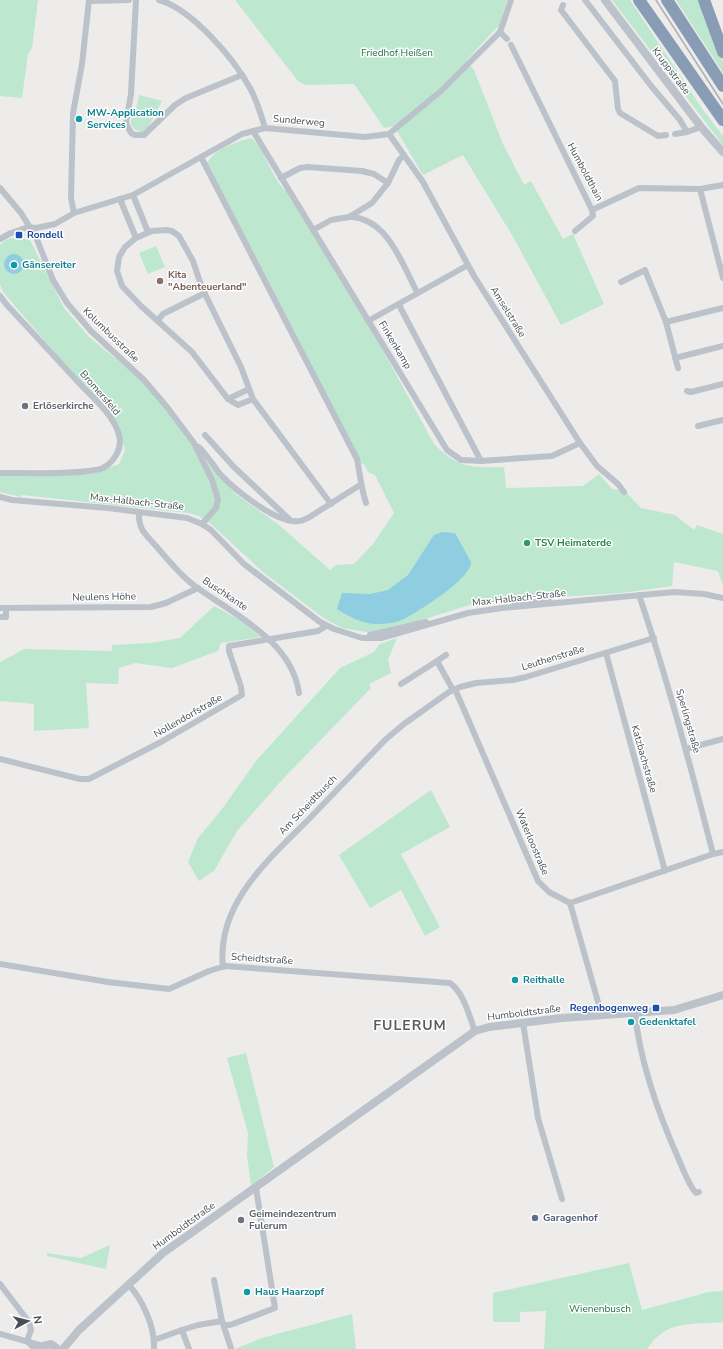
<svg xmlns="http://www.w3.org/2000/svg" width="723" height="1349" font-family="'Nunito Sans',sans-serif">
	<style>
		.green { fill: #bde8cf }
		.water { fill: #8fcde0 }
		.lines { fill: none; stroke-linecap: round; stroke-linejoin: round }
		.minor { stroke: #bbc2c9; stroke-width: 6 }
		.tertiary { stroke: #bbc2c9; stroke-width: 8 }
		.motorway { stroke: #889db5; stroke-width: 12 }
		.rail { stroke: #aeb0b5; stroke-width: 1.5 }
		.culture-dot { fill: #0f9aa8; stroke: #fff; stroke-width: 1.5 }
		.transit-dot { fill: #1a4fb4; stroke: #fff; stroke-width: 1.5 }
		.education-dot { fill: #8d6e63; stroke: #fff; stroke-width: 1.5 }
		.worship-dot { fill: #6b7280; stroke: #fff; stroke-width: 1.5 }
		.leisure-dot { fill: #2e9e5b; stroke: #fff; stroke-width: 1.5 }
		.service-dot { fill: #5c6f8a; stroke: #fff; stroke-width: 1.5 }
		.labels { text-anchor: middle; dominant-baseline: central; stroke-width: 3; stroke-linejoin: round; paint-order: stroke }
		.park-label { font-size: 10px; fill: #206e49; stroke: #fff }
		.street-label { font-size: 10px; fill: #464e56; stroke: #fff }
		.culture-label { font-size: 10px; font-weight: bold; fill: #0d838f; stroke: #fff; text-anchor: start }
		.transit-label { font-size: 10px; font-weight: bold; fill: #164399; stroke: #fff; text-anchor: start }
		.education-label { font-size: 10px; font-weight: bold; fill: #785e54; stroke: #fff; text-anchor: start }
		.worship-label { font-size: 10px; font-weight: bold; fill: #5b616d; stroke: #fff; text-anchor: start }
		.leisure-label { font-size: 10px; font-weight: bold; fill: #27864d; stroke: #fff; text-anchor: start }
		.service-label { font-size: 10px; font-weight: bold; fill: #4e5e75; stroke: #fff; text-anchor: start }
		.district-label { font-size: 14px; font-weight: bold; letter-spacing: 1px; fill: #595b5f; stroke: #fff }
	</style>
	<rect width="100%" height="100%" fill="#eeebeb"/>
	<g class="green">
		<polygon points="0,0 38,0 32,48 28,54 22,98 0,96"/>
		<polygon points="235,0 507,0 500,24 466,61 474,70 503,144 524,185 531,181 563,239 573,234 604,304 561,325 512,235 463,155 423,175 394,126 384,128 354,84 305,85 298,81"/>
		<polygon points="612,0 630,0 703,110 723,136 723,145"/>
		<polygon points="676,0 698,0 723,61 723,73"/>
		<polygon points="139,95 162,101 147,130 142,133 134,129 131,124 132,113 135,113"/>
		<path d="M251,138c15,12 22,46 37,54l91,151 55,101c23,24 38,24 70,23l2,21 77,-2 16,-12 13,15 13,2 16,17 34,7 19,15 3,-5 26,9v52l-5,-15 -44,-9 -2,24 -50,7 -143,9 -101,32 -36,-6 -17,-9 -61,-46 -52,-48 -13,-9 -11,-3 -166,-18 -1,2 -21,-5v-17l97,-3 22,-8 6,-14 -6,-22 -116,-136 -3,-8v-39c8,-9 20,-8 30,-5l34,68 25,29 54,44 64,81 30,33 41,29 52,46 6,-5 18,-1 19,-20 21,-31 -19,-38 -7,-3 -4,-8 -4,-1 -65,-131 -88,-169c8,-14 29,-21 44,-25z"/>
		<polygon points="156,246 165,267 148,274 139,253"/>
		<polygon points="214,606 243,622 261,637 221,643 218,651 172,668 135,663 119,668 118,684 86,683 89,728 34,731 34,704 0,701 0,662 24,649 112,651 112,645 150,643 180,638"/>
		<polygon points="397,638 388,660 391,673 369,684 371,688 282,780 237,831 214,871 199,881 188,862 198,838 222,809 256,761 340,668 374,652 380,644"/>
		<polygon points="431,790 450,827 401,854 440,927 425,936 401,890 370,908 339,855"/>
		<polygon points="246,1053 274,1167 251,1186 247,1155 248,1133 227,1058"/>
		<polygon points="110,1245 106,1269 47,1256 47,1253 81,1258"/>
		<path d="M629,1263l13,47 67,-18 14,-1v31c-32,3 -56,-3 -76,27h-103l2,-38 -26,1v10h-27v-29z"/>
		<polygon points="352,1314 356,1349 235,1349 262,1338"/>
	</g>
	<g class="water">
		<circle cx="14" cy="264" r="10"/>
		<path d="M442,532l13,1 16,29c0,17 -52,49 -67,57 -7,4 -19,5 -27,5 -15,0 -29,-8 -40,-15l5,-16 28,1 18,-4 20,-15 26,-40z"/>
	</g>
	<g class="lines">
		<g class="minor">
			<polyline points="136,0 131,94 126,123 131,133 135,135 144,135 175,105 186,98 242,75"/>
			<path d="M159,0c33,9 75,59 91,88 7,13 11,26 15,40"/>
			<polyline points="585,0 652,87 680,120 687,132 675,134"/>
			<polyline points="89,1 129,0"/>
			<polyline points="563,5 561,10 615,81 618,109 620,113 658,136 666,135"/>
			<polyline points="500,32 507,39"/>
			<polyline points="511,45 592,210 639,188 700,189 723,185"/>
			<polyline points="253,131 447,450 461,460 481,461 552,456 580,443"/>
			<polyline points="687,132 701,127"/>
			<polyline points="389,134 423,182 474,276 580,443 597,466 618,484 624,492"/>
			<path d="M201,157l156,302c3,15 4,29 9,44"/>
			<polyline points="281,178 300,168 308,167 362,171 374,174 388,183"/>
			<polyline points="0,188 21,213 36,237 53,280 67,303 91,331 144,380 167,407 194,443 212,480 218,499 216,508 202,524"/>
			<polyline points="700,189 723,278"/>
			<polyline points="133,195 148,232"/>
			<polyline points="120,199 136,238"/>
			<polyline points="74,213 71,198 73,113 82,64 89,0"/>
			<path d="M351,217c37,2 51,47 66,75"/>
			<polyline points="313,230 331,220 349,217 372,203 388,183 399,160 404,155"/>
			<polyline points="575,231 593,216 592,210"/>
			<polyline points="0,239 11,233 28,227 36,228 55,224 74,213 133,195 242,134 265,128 365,137 389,134 441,91 500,32 511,0"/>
			<polyline points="621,282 645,270 666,322 678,368"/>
			<path d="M0,296l7,9c24,26 48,52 72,78 14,15 35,32 40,52 4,13 -5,27 -16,33 -18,7 -81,5 -103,5"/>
			<polyline points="399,305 481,461"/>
			<polyline points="158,320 163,314 205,293"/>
			<polyline points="368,321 468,265"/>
			<polyline points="666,322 723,308"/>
			<polyline points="675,358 723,346"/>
			<polyline points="687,391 691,392 723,384"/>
			<polyline points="228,399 249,389"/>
			<polyline points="253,399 238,405 228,399 192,352 141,306 122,286 117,271 119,257 125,247 136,238 152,231 166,230 172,231 179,236 193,261 202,288 241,367 253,399 331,504"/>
			<polyline points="698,426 723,420"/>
			<polyline points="205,435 233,466 289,519"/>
			<path d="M196,447h3c8,8 14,18 21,27 14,15 58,51 79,47 3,0 6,-2 9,-3l52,-33"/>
			<polyline points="0,497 12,500 108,508 187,518 202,524 211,530 244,564 320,622 334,629 362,638 381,638 468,613 502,608 674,592 704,594 723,598"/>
			<path d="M139,512c-1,17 6,22 17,34 13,15 27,32 43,43 38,27 93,53 100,104"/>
			<path d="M639,595c29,85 52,172 74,259"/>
			<polyline points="513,604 549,601"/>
			<polyline points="0,608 151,607 166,603 198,588"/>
			<polyline points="0,617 6,617 6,608"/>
			<polyline points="370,635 426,622"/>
			<polyline points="606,653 665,871"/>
			<polyline points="437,661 446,655"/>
			<polyline points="401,684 437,661 453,690"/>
			<polyline points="455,689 538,881 549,892 570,903"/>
			<polyline points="686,749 723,739"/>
			<polyline points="0,759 80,779 89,779 161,742 242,695 241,687 229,651 229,646 318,631 326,626"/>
			<polyline points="570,903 713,854 723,852"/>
			<polyline points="570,903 602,1016"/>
			<path d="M0,964l108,18 61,7 40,-18 16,-5 225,17c14,10 19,33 25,48"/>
			<path d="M223,967c-7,-63 46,-108 86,-148 25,-26 51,-53 76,-79l19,-16 45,-32 11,-5 16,-4 37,-3 13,-3 128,-39"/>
			<path d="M635,1013c5,50 24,102 44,147 5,11 9,24 17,33l3,-1"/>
			<polyline points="523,1023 538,1118 562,1199"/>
			<polyline points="214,1280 222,1321 231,1348"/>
			<polyline points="0,1284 29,1322 31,1330 27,1341"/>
			<path d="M128,1284c15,16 27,43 26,65"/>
			<polyline points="224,1325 230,1325 275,1308 256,1188"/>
			<polyline points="182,1330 198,1325 222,1321"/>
			<polyline points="0,1334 43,1346"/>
			<polyline points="154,1340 182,1330 189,1349"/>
			<polyline points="27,1341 35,1349"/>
		</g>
		<g class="tertiary">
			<polyline points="605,0 701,127 723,152"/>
			<polyline points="40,1349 43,1346 51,1344 58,1349"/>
			<polyline points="63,1349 79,1330 163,1253 475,1031 489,1027 562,1018 674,1010 723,995"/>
		</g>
		<g class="motorway">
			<polyline points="639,0 723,120"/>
			<polyline points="667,0 723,86"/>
			<polyline points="704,0 723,52"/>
		</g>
		<polyline class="rail" points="656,0 723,104"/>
	</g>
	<g class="culture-dot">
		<circle cx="79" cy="119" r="4"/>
		<circle cx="14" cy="265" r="4"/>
		<circle cx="515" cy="980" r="4"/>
		<circle cx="631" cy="1022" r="4"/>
		<circle cx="247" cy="1292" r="4"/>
	</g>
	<g class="transit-dot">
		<rect x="15" y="231" width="8" height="8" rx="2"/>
		<rect x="652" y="1004" width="8" height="8" rx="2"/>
	</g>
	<circle class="education-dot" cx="160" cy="281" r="4"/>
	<g class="worship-dot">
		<circle cx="25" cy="406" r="4"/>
		<circle cx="241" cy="1220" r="4"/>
	</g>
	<circle class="leisure-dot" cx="527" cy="543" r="4"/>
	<circle class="service-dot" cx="535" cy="1218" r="4"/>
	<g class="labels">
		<g class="park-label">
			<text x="397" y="53">Friedhof Heißen</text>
			<text x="600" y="1309">Wienenbusch</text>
		</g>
		<g class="street-label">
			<text transform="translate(671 71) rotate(53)">Kruppstraße</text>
			<text transform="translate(299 121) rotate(5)">Sunderweg</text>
			<text transform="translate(585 172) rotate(62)">Humboldthain</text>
			<text transform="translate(508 312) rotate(58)">Amselstraße</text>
			<text transform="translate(111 335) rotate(44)">Kolumbusstraße</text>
			<text transform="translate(395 345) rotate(59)">Finkenkamp</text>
			<text transform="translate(100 393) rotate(49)">Bromersfeld</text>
			<text transform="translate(137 502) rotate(6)">Max-Halbach-Straße</text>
			<text transform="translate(225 594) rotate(34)">Buschkante</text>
			<text transform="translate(104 597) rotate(-1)">Neulens Höhe</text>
			<text transform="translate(519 598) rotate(-6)">Max-Halbach-Straße</text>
			<text transform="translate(553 658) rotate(-17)">Leuthenstraße</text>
			<text transform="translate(188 716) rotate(-30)">Nollendorfstraße</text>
			<text transform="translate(688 721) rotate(74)">Sperlingstraße</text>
			<text transform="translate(644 759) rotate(74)">Katzbachstraße</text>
			<text transform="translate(308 805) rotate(-46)">Am Scheidtbusch</text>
			<text transform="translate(532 842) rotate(67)">Waterloostraße</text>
			<text transform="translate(262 959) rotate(4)">Scheidtstraße</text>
			<text transform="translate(524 1013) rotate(-7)">Humboldtstraße</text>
			<text transform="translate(184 1226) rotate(-36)">Humboldtstraße</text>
		</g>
		<g class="culture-label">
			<text x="87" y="113">MW-Application<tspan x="87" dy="12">Services</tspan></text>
			<text x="22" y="265">Gänsereiter</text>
			<text x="523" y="980">Reithalle</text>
			<text x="639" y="1022">Gedenktafel</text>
			<text x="255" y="1292">Haus Haarzopf</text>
		</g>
		<g class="transit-label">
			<text x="27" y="235">Rondell</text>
			<text x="648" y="1008" text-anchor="end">Regenbogenweg</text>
		</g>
		<g class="education-label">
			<text x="168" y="275">Kita<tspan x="168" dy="12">"Abenteuerland"</tspan></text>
		</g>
		<g class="worship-label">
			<text x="33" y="406">Erlöserkirche</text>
			<text x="249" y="1214">Geimeindezentrum<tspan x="249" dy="12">Fulerum</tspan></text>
		</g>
		<g class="leisure-label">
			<text x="535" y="543">TSV Heimaterde</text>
		</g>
		<g class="service-label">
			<text x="543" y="1218">Garagenhof</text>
		</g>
		<g class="district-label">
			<text x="410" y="1025">FULERUM</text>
		</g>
	</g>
	<g transform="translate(28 1321) rotate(83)" stroke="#ffffff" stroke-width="3" paint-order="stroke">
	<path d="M0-3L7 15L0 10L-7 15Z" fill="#464e56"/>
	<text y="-6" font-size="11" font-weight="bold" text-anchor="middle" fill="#464e56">N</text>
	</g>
</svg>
